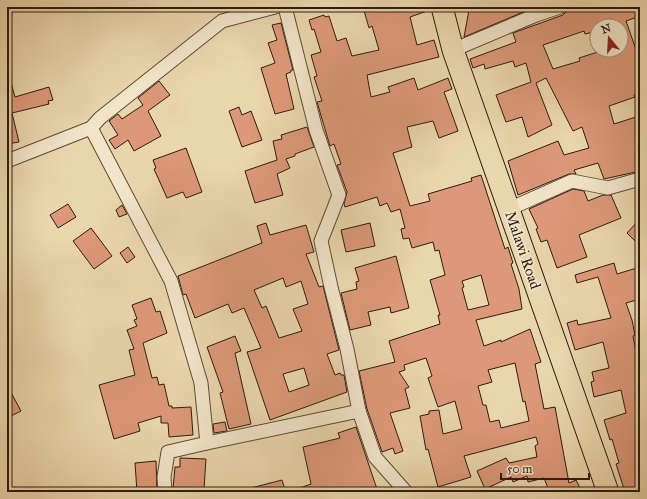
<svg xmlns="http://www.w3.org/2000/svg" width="647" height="499" font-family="'IM FELL Great Primer',serif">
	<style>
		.building { fill: #dc9878; stroke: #2e1b10; fill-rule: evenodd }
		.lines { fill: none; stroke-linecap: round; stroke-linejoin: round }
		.street-casing { stroke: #5d4a37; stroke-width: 15 }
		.primary-casing { stroke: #2e1b10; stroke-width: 23 }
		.street { stroke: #f1e4c9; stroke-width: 13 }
		.primary { stroke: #ead6ac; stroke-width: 21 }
		.labels { text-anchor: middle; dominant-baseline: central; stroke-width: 3.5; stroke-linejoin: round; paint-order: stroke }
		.street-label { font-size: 15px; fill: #2e1b10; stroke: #f1e4c9 }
	</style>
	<rect width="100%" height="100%" fill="#ead6ac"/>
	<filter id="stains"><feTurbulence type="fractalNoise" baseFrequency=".005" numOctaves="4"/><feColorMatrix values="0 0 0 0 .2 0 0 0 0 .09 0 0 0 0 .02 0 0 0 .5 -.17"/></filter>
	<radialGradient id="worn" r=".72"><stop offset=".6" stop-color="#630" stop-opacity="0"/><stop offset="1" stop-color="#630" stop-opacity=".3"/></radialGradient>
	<g class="building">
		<path d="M363,7h67v3l-20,7 7,28 17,-5 5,17 -72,18 4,22 19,-5 -2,-5 26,-9 4,12 30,-12 4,11 -8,3 14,39 -19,7 -6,-17 -26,6 5,20 -19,6 17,53 20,-5 -2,-7 44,-13 -1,-3 10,-3 24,74 3,-2 5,16 -2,1 8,25 3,20 -46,11 8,26 17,-6v2l29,-13 11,33 -6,2 9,45 11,-2 14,76 7,-3 6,12h-35l2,-1 -5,-13 -16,4 -1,-6 -14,6 -2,-5 -26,12 -8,-18 29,-13 3,5 28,-6 -2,-11 3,-2 -2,-7 -72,19 7,21 -33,10 -10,-38 -2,1 -6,-34 9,-2v-3l10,-1 4,24 19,-5 -7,-28 -17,6 -10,-29 4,-2 -6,-18 -22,7 1,5 -6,2 10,15 -4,2 5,19 -20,5 13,38 -8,3 -2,-6 -11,4 -15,-43 -8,-38 36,-9 -6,-21 51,-17 -2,-9h2l-10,-35 15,-5 -6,-25 -4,1 -2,-9 -21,6 -3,-10 -6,1 -2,-10 4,-1 -5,-19 -9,3 -4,-9 -7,3 -3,-9 -32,10 -1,-3 3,-12 -10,-27 4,-1 -7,-20 -4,2 -13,-44 5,-1 -8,-24 3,-1 -6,-21 10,-3 -7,-23 -2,1 -3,-10 15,-5 1,2 4,-1 8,25 9,-3 6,18 27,-6 -7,-24 -3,2zM481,275l8,30 -21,5 -6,-22 2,-1 -2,-6zM515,363l8,39 2,-1 4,20 -28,7 -2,-8 -9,2 -4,-17h-3l-5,-19 14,-4 -4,-12z"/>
		<polygon points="478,7 535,7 464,37 469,10"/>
		<path d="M571,7l1,4 12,-4h53l3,9 -14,5 14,40v32l-6,2 1,2 -26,9 5,18 22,-7 4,13v41l-36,8 -6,-16 -24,7 2,4h-7l-51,21 -10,-34 50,-20 6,14 25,-7 -7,-21 -9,4 -27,-53 -10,5 16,42 -24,12 -6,-20 -16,5 -10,-27 35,-13 -5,-19 -11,4 -2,-6 -28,8 -1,-5 -11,4 -3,-9 46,-17 -3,-9 50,-18zM597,26h24v24h-17l-25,8 1,3 -27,8 -10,-24 41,-14 1,3 12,-3z"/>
		<polygon points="281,23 293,70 291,70 291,72 286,74 294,109 275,114 261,68 275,63 268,43 277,40 272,25"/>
		<polygon points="10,79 15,97 49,87 53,100 48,101 49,104 12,113 19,142 7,144 7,80"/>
		<polygon points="159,81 170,95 148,111 161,136 134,151 128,140 115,149 109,140 118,135 109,121 118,114 122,119 143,105 138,98"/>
		<polygon points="239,107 242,115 251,111 262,140 242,147 229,111"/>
		<polygon points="307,127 314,147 295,154 295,156 286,159 290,168 277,174 283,195 255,203 245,171 277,160 273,141 282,139 281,135"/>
		<polygon points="186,148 202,192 186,198 183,192 167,198 154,169 156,168 153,160"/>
		<polygon points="573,189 584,191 588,201 603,195 611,195 621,218 579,235 587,257 557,268 547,240 541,242 536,229 538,228 529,209"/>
		<polygon points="68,204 76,217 58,228 50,215"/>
		<polygon points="122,205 127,214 119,217 116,210"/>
		<polygon points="640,219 640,246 627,233"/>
		<path d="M266,223l4,12 36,-10 8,27 -8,2 13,33 4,-1 16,64 -12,4 8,21 5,-2 1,2h3l3,17 -77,28 -23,-68 14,-4 -17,-40 -12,5 -4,-9 -33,14 -9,-24 -3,1 -5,-19 84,-33 -5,-17zM283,278l3,9 15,-6 7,23 -15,5 9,22 -23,7 -13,-32 -4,2 -8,-18zM304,368l5,17 -20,7 -6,-18z"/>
		<polygon points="370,223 375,246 346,252 341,230"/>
		<polygon points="91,228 112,256 94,269 73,241"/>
		<polygon points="128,247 135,257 127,263 120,253"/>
		<polygon points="396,256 409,308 391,313 390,307 368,312 371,325 350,330 341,293 357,289 356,282 359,281 355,268"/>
		<polygon points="614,263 617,274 640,267 640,299 626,303 632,320 635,335 633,336 638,362 640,361 640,375 636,376 640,391 640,492 625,492 616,464 619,463 612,439 610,440 604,420 626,413 621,390 594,397 591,382 594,381 592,372 609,368 603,342 575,350 567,323 577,320 578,325 611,318 598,277 577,283 575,275"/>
		<polygon points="151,298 156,312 160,311 167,333 143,343 152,378 157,377 159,385 164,384 169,406 172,406 172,408 191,407 193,435 169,437 168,423 161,423 161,416 138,423 140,431 114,439 99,385 135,375 129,350 134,349 127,330 137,326 134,320 137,319 132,305"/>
		<polygon points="235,336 241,351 235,353 251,424 229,429 220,393 223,392 207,347"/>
		<polygon points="7,385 21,411 7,418"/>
		<polygon points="225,422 227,431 214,433 213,424"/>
		<polygon points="356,427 378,492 294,492 294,490 311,484 303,447 340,438 338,433"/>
		<polygon points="180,458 206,459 204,489 173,489 175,467 180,467"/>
		<polygon points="156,461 157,492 137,492 135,463"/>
		<polygon points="282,480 285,490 275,492 247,492 247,489"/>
	</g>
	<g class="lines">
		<defs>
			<g id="street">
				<polyline points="285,7 316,130 339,195 321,241 331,287 347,349 359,411 375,457 406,492"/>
				<polyline points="453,50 536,15 560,7"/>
				<polyline points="91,128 171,281 201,383 207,443 168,452 164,477 165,492"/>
				<polyline points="7,161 91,128 100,118 222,21 275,7"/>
				<polyline points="509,209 572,181 608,188 640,179"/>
				<polyline points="207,443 359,411"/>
			</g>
			<polyline id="primary" points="442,7 453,50 608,492"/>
		</defs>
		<use href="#street" class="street-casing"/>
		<use href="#primary" class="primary-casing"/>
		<use href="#street" class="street"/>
		<use href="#primary" class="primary"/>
	</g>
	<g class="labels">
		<g class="street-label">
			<text transform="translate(523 250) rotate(71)">Malawi Road</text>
		</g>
	</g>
	<rect width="647" height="499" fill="none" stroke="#ead6ac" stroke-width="24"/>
	<rect x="8" y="8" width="631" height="483" fill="none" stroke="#2e1b10" stroke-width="2"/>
	<rect x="12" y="12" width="623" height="475" fill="none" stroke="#2e1b10"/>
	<g transform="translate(609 38) rotate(342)"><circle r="19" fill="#f1e4c9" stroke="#a3947f"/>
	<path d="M0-3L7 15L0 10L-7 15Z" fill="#8f2418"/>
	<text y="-6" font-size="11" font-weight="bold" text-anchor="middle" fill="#2e1b10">N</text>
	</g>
	<path d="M501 473v6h88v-6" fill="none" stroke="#2e1b10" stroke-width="2"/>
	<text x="507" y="473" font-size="12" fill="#2e1b10" stroke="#f1e4c9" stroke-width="3" paint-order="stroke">50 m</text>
	<rect width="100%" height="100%" filter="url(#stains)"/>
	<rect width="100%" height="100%" fill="url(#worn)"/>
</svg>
